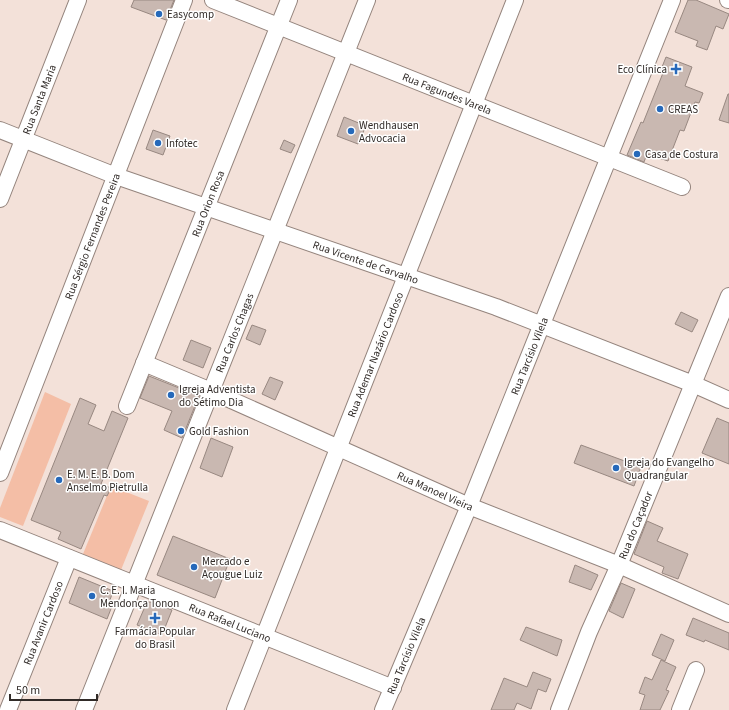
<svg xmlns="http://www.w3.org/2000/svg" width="729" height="710" font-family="'Source Sans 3',sans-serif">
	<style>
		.green { fill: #f4bea6 }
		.building { fill: #c9b8b1; stroke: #988881 }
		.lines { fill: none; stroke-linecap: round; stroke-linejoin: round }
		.minor-casing { stroke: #94847d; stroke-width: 18 }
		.minor { stroke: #fff; stroke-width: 16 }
		.poi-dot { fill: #2669ba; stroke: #fff; stroke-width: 1.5 }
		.labels { text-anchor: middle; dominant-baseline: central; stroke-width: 3; stroke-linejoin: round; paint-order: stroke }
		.poi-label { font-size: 11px; fill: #312b28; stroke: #fff; text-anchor: start }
		.street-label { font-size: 11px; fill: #312b28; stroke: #fff }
	</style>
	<rect width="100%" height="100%" fill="#f3e1d9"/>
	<g class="green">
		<polygon points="45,392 71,404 23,526 0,517 0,508"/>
		<polygon points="111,486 149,501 121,570 83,554"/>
	</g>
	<g class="building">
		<polygon points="134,0 174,0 166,20 131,7"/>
		<polygon points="688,0 696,0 729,14 723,29 716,26 707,50 696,46 698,41 675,32"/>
		<polygon points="666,57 692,67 685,86 703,93 699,103 695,102 684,131 680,130 668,161 647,154 644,162 627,155 641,122 643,123 663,73 660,72"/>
		<polygon points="728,94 729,94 729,123 719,120"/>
		<polygon points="344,117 366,126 358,144 337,136"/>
		<polygon points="153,130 170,136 163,155 146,149"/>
		<polygon points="284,140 295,145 291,153 280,149"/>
		<polygon points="681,312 698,320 692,332 675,324"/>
		<polygon points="252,325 266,330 260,345 246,339"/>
		<polygon points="191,340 211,348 203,368 183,360"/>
		<polygon points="149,376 199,396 182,438 164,430 172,411 140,398"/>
		<polygon points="270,377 283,382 275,400 262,394"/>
		<polygon points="80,398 96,405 88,424 104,431 112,411 128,418 101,484 111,488 107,496 104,495 81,549 58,539 61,532 31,520"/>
		<polygon points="717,418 729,423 729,464 702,453"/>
		<polygon points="211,438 233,447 222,477 200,468"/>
		<polygon points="581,445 641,467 634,486 574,463"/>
		<polygon points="647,521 663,528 657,541 688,554 678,579 662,573 664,567 634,554"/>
		<polygon points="173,536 230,559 215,598 157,575"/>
		<polygon points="575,565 598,575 591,590 569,582"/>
		<polygon points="79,577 113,591 110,600 114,601 107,619 69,603"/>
		<polygon points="621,583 635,589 623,618 609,611"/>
		<polygon points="147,602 151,602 172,610 162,635 137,625"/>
		<polygon points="693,618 729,633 729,650 705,640 704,642 686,635"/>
		<polygon points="526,627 562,640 557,656 520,640"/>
		<polygon points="661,634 674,640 665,661 652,655"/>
		<polygon points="661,660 676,667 666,690 669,691 660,710 640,710 645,695 639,693 645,677 652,680"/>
		<polygon points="533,672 551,679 546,692 538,689 531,709 517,703 514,710 491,710 504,678 527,687"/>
	</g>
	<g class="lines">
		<defs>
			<g id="minor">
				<path id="s1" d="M213,0l469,187"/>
				<polyline points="728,0 729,0"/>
				<path id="s2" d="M0,130l116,46 380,131 197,77 36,16"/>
				<path id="s3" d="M0,199l78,-199"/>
				<path id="s4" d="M144,363l67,28 258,115 150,59 110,49"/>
				<path id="s5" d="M127,406l162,-406"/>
				<path id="s6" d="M0,473l184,-473"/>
				<path id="s7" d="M0,530l393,158"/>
				<path id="s8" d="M8,710l61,-152"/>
				<path id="s9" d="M84,710l283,-710"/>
				<path id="s10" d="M235,710l280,-710"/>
				<path id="s11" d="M383,710l86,-204 203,-506"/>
				<path id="s12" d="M559,710l30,-78 30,-67 110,-269"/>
				<polyline points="680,710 696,670"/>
			</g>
		</defs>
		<use href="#minor" class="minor-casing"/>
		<use href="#minor" class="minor"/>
	</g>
	<g class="poi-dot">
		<circle cx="159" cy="14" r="4"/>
		<path d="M674 63h4v4h4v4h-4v4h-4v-4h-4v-4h4z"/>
		<circle cx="660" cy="109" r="4"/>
		<circle cx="351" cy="131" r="4"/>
		<circle cx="158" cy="143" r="4"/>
		<circle cx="637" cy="154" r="4"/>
		<circle cx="171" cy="395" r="4"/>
		<circle cx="181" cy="431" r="4"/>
		<circle cx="616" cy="468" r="4"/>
		<circle cx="59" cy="480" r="4"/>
		<circle cx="194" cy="567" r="4"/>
		<circle cx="92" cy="596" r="4"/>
		<path d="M153 612h4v4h4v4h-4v4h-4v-4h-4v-4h4z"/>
	</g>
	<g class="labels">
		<g class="poi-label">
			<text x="167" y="14">Easycomp</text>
			<text x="667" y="69" text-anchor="end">Eco Clínica</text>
			<text x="668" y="109">CREAS</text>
			<text x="359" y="125">Wendhausen<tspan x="359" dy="13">Advocacia</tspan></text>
			<text x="166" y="143">Infotec</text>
			<text x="645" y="154">Casa de Costura</text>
			<text x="179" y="389">Igreja Adventista<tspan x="179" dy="13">do Sétimo Dia</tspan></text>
			<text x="189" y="431">Gold Fashion</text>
			<text x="624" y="462">Igreja do Evangelho<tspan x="624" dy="13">Quadrangular</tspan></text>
			<text x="67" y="474">E. M. E. B. Dom<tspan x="67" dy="13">Anselmo Pietrulla</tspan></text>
			<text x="202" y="561">Mercado e<tspan x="202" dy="13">Açougue Luiz</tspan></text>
			<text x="100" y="590">C. E. I. Maria<tspan x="100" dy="13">Mendonça Tonon</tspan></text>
			<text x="155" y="631" text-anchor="middle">Farmácia Popular<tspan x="155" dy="13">do Brasil</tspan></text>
		</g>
		<g class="street-label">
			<text stroke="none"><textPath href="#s1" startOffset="252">Rua Fagundes Varela</textPath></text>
			<text stroke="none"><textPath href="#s3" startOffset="107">Rua Santa Maria</textPath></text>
			<text stroke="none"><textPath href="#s5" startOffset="218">Rua Orion Rosa</textPath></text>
			<text stroke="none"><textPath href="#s6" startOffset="254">Rua Sérgio Fernandes Pereira</textPath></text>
			<text stroke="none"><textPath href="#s2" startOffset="389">Rua Vicente de Carvalho</textPath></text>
			<text stroke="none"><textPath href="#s9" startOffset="406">Rua Carlos Chagas</textPath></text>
			<text stroke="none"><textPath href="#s10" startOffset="382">Rua Ademar Nazário Cardoso</textPath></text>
			<text stroke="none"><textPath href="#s11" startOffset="383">Rua Tarcísio Vilela</textPath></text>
			<text stroke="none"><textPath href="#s4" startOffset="318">Rua Manoel Vieira</textPath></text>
			<text stroke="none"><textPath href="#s12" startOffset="200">Rua do Caçador</textPath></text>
			<text stroke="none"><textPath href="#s7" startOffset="248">Rua Rafael Luciano</textPath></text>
			<text stroke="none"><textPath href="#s8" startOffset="94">Rua Avanir Cardoso</textPath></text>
			<text stroke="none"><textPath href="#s11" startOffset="59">Rua Tarcísio Vilela</textPath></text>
		</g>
	</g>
	<path d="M10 694v6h87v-6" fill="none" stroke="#312b28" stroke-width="2"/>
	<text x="16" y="694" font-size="12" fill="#312b28" stroke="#ffffff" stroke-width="3" paint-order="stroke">50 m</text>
</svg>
